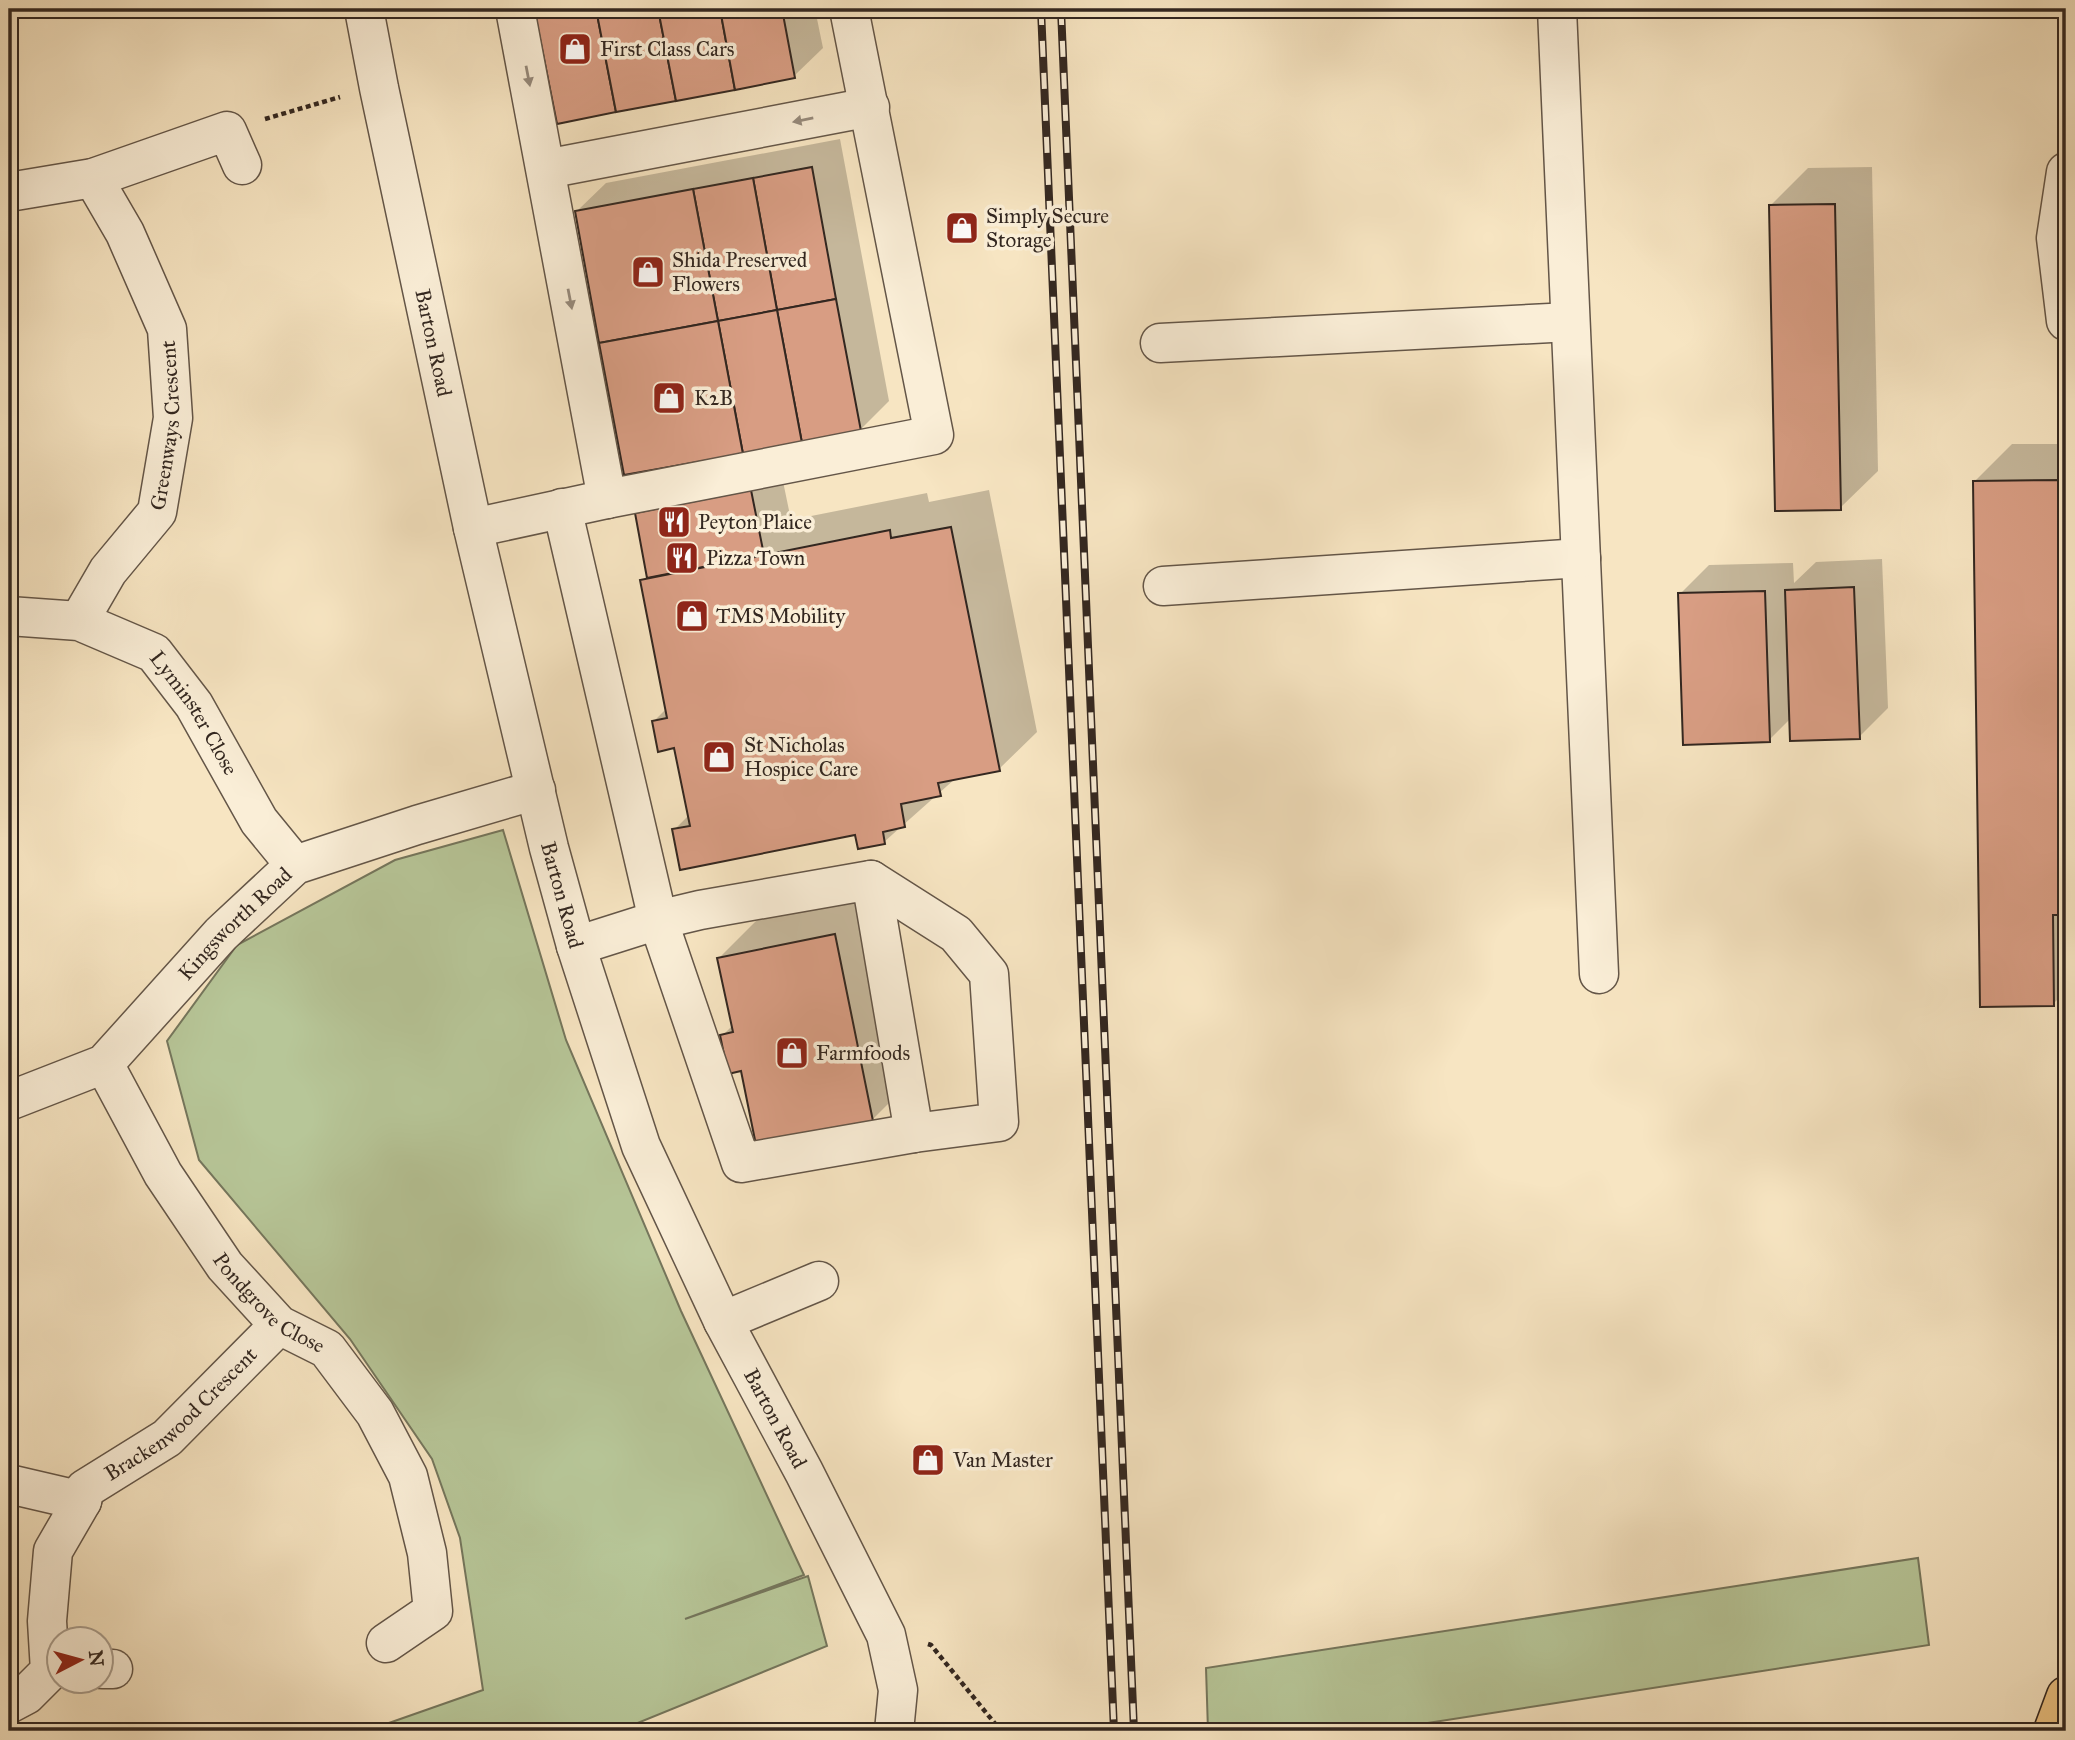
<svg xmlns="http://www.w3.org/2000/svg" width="2075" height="1740" font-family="'IM FELL Great Primer',serif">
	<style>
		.green { fill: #b7c698; stroke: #75765c; stroke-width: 2 }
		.shadow { fill: #0003 }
		.building { fill: #d89d83; stroke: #332720; stroke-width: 2 }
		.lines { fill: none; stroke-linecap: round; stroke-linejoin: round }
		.minor-casing { stroke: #645648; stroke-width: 41 }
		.highway-casing { stroke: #332720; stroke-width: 41 }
		.path { stroke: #332720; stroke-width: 4.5; stroke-dasharray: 5 3.5; stroke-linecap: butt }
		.minor { stroke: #faeed7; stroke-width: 38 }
		.highway { stroke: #ecc281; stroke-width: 38 }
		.rail-casing { stroke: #332720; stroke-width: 8 }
		.rail { stroke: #faeed7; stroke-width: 5; stroke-dasharray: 16; stroke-linecap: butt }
		.oneway { fill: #968a7c }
		.labels { text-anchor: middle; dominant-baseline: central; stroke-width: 7; stroke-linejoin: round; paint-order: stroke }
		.poi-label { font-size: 21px; fill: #332720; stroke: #faeed7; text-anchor: start }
		.street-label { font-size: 21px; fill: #332720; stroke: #faeed7 }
	</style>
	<rect width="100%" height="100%" fill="#f7e5c2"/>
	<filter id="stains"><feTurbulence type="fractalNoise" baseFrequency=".00286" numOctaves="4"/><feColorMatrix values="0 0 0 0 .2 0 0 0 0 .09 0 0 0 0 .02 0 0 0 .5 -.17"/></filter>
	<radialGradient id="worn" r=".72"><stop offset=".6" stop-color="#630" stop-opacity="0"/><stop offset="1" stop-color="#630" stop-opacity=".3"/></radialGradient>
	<g class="green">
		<polygon points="503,830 566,1040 681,1311 804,1575 685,1619 808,1576 827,1646 618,1731 366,1731 483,1690 460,1538 432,1459 350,1339 199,1160 167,1041 237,945 395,860"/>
		<polygon points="1918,1558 1929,1645 1376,1731 1208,1731 1206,1668"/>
	</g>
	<g class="shadow">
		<polygon points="536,9 815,9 823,48 794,76 558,122"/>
		<polygon points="840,139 889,401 860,430 577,211 606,183"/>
		<polygon points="1872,167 1878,471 1840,508 1770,206 1808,168"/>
		<polygon points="2012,444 2066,444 2066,991 2053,1004 1974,482"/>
		<polygon points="779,462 791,520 927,493 929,502 989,490 1037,732 999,769 956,778 884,842 856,833 674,830 689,815 675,746 654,721 667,708 642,581"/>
		<polygon points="1882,559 1888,708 1859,737 1791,718 1769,740 1680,594 1709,565 1793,563 1794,583 1816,562"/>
		<polygon points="873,897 910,1082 872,1120 742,1069 722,1036 733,1025 719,958 757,920"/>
	</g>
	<g class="building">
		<polygon points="534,9 596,9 616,112 557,124"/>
		<polygon points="596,9 658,9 676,101 616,112"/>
		<polygon points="658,9 720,9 735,90 676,101"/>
		<polygon points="720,9 782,9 795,78 735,90"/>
		<polygon points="812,167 836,299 777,310 753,178"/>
		<polygon points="753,178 777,310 718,321 693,189"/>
		<polygon points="693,189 718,321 599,343 575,211"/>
		<polygon points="1835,204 1841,510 1775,511 1769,205"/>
		<polygon points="836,299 861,431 802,443 777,310"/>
		<polygon points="777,310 802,443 743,454 718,321"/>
		<polygon points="718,321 743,454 624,475 599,343"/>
		<polygon points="2066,480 2066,915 2053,915 2054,1006 1980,1007 1973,481"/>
		<polygon points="751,490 764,555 647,578 635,513"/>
		<polygon points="951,527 1000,771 938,783 941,796 901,804 905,827 883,832 885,844 858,849 855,835 680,870 672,829 690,826 674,748 658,752 652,721 667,718 640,580 890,530 891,538"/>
		<polygon points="1854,587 1860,739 1790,741 1785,590"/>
		<polygon points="1765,591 1770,742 1683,745 1678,593"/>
		<polygon points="835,934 873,1121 756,1145 741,1071 728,1074 720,1035 733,1032 717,958"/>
	</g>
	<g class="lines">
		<defs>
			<g id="minor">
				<path id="s1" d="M364,9l15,79 94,440 76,320 27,98 65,200 82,175 81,151 82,163 12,55 -4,41"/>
				<polyline points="515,9 607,499"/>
				<polyline points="1557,9 1599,974"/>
				<polyline points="546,169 870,107"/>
				<polyline points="2066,172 2056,238 2066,321"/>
				<polyline points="9,192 93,178 227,131 242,165"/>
				<polyline points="1160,343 1570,322"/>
				<polyline points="562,508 658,920 741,1163 914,1133 999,1122 989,974 956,934 871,880"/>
				<polyline points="473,528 607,499 934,435 849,9"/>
				<polyline points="1163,586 1581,558"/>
				<path id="s2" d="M9,616l70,5 75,32 40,52 65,116 36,44"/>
				<path id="s3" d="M79,621l29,-50 49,-59 16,-94 -6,-89 -42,-96 -32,-55"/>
				<polyline points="576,946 658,920 700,910 871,880 914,1133"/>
				<path id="s4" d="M104,1064l59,110 62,92 54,59 48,24 48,64 33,63 19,77 6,58 -47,32"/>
				<path id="s5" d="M9,1101l95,-37 117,-130 74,-69 122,-40 119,-35"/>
				<polyline points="723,1321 819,1281"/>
				<polyline points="9,1484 82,1501"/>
				<polyline points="102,1669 113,1669"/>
				<path id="s6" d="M9,1704l17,-9 24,-24 -3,-50 6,-70 29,-50 3,-12 82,-51 112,-113"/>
			</g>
			<polyline id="highway" points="2053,1731 2066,1696"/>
		</defs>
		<use href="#minor" class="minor-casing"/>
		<use href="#highway" class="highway-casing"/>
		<g class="path">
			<polyline points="265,119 340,97"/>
			<polyline points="928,1644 931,1645 1001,1731"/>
		</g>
		<use href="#minor" class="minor"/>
		<use href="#highway" class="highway"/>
		<defs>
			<g id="rail">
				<polyline points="1041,9 1114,1731"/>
				<polyline points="1061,9 1134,1731"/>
			</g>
		</defs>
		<use href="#rail" class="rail-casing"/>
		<use href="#rail" class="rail"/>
	</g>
	<defs><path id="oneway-solid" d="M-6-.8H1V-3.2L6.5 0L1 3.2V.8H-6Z" transform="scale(1.75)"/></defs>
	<g class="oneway">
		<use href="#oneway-solid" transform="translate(528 76) rotate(79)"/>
		<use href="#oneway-solid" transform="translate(803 120) rotate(169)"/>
		<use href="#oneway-solid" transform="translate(570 299) rotate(79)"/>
	</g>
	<defs>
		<symbol id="shop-square" viewBox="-11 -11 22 22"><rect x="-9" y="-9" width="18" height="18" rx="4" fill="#8f2418" stroke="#faeed7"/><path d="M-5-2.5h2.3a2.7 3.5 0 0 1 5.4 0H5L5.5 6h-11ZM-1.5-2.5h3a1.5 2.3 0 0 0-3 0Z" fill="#fff"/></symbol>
		<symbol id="restaurant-square" viewBox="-11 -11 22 22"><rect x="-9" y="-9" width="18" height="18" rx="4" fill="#8f2418" stroke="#faeed7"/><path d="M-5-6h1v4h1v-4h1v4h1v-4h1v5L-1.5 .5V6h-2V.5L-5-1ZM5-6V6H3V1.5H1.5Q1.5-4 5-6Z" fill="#fff"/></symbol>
	</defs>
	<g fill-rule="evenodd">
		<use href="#shop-square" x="556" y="30" width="38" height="38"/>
		<use href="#shop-square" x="943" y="209" width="38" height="38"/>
		<use href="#shop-square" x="629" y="253" width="38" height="38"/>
		<use href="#shop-square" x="650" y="379" width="38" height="38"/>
		<use href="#restaurant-square" x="655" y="503" width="38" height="38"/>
		<use href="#restaurant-square" x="663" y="539" width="38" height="38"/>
		<use href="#shop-square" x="673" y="597" width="38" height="38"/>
		<use href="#shop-square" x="700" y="738" width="38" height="38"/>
		<use href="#shop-square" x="773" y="1034" width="38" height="38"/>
		<use href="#shop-square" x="909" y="1441" width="38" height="38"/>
	</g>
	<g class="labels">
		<g class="poi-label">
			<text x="600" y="49">First Class Cars</text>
			<text x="986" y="216">Simply Secure<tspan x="986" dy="24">Storage</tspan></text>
			<text x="672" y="260">Shida Preserved<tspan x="672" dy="24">Flowers</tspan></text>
			<text x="694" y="398">K2B</text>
			<text x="698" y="522">Peyton Plaice</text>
			<text x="706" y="558">Pizza Town</text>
			<text x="716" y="616">TMS Mobility</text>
			<text x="744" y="745">St Nicholas<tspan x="744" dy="24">Hospice Care</tspan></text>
			<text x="816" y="1053">Farmfoods</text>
			<text x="953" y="1460">Van Master</text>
		</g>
		<g class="street-label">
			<text stroke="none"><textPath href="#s1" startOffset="341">Barton Road</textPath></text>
			<text stroke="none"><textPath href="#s3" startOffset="222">Greenways Crescent</textPath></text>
			<text stroke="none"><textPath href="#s2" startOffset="224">Lyminster Close</textPath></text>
			<text stroke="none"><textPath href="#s1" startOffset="908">Barton Road</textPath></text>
			<text stroke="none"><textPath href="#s5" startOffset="294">Kingsworth Road</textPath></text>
			<text stroke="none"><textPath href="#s4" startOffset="294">Pondgrove Close</textPath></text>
			<text stroke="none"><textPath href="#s6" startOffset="366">Brackenwood Crescent</textPath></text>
			<text stroke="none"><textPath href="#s1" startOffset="1475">Barton Road</textPath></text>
		</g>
	</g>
	<rect width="2075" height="1740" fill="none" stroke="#f7e5c2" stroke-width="35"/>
	<rect x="10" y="10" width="2054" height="1719" fill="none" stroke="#332720" stroke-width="3.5"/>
	<rect x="18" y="18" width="2040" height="1705" fill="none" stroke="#332720" stroke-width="2"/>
	<g transform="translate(80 1660) rotate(84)"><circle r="33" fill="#faeed7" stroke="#aa9e8e" stroke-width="2"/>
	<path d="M0-5L12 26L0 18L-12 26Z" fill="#8f2418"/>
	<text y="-10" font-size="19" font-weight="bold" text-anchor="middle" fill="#332720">N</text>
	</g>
	<rect width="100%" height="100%" filter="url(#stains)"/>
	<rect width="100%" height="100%" fill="url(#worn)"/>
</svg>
